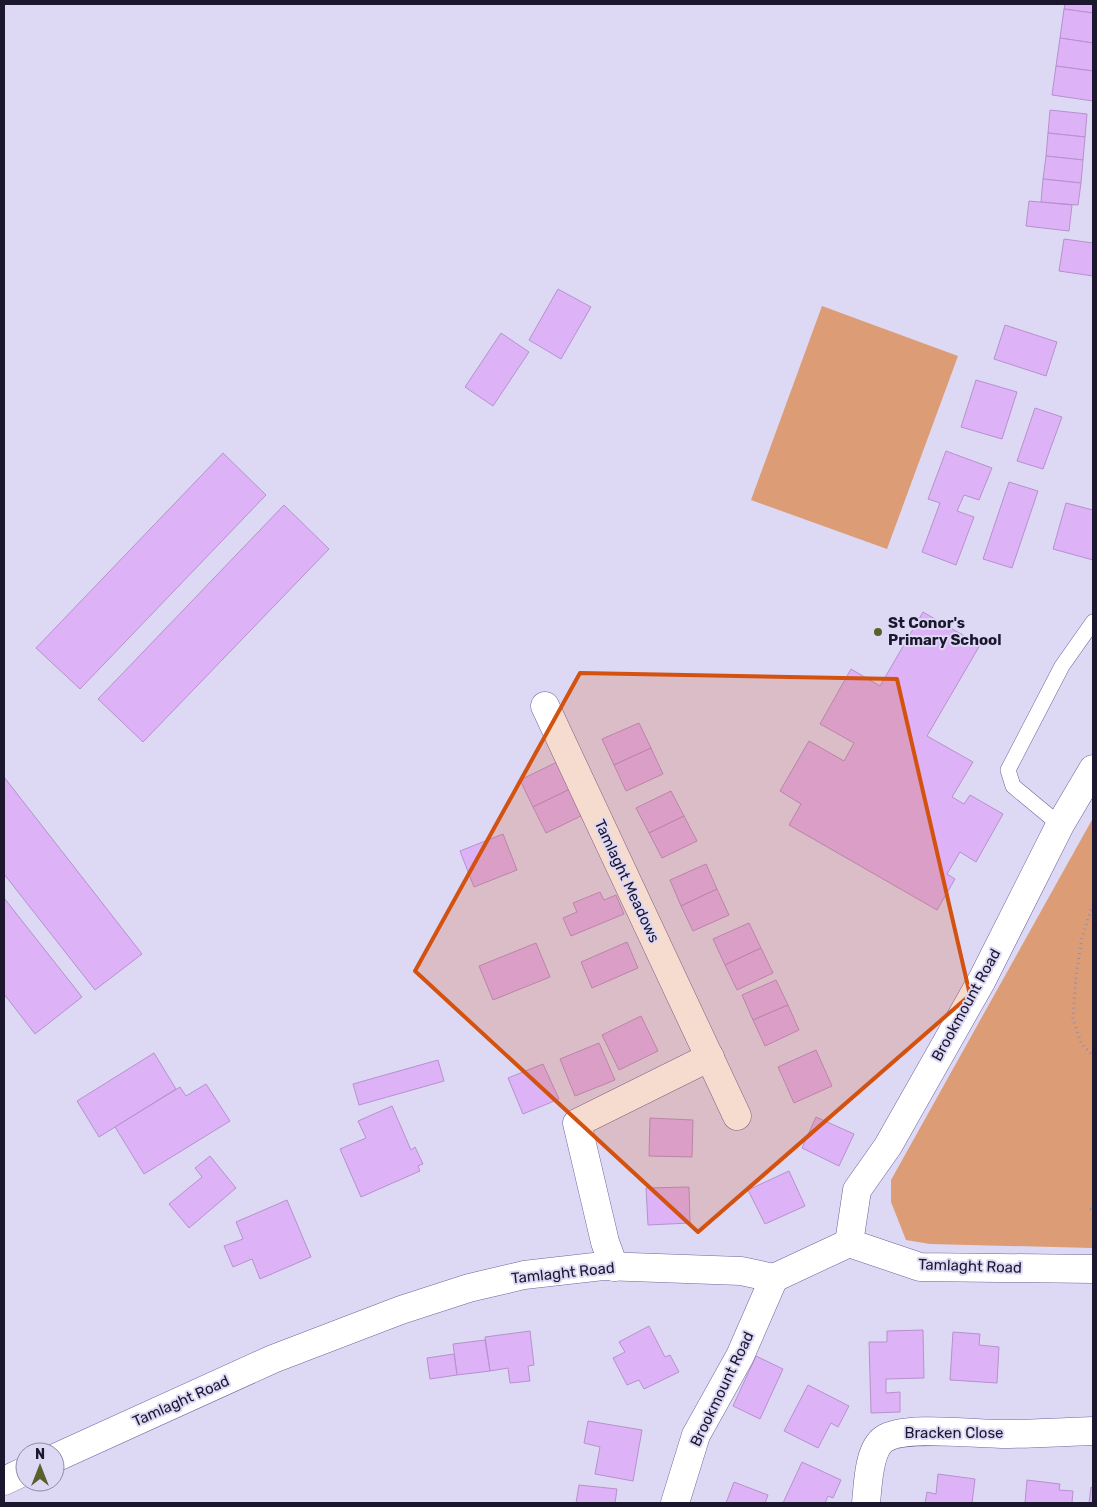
<svg xmlns="http://www.w3.org/2000/svg" width="1097" height="1507" font-family="Rubik,sans-serif">
	<style>
		.green { fill: #dc9c75 }
		.building { fill: #ddb2f6; stroke: #b791cd }
		.lines { fill: none; stroke-linecap: round; stroke-linejoin: round }
		.lane-casing { stroke: #7062a0; stroke-width: 16 }
		.street-casing { stroke: #7062a0; stroke-width: 29 }
		.secondary-casing { stroke: #7062a0; stroke-width: 29 }
		.path { stroke: #938faa; stroke-width: 3; stroke-dasharray: 1 4; stroke-linecap: butt }
		.lane { stroke: #fff; stroke-width: 15 }
		.street { stroke: #fff; stroke-width: 28 }
		.secondary { stroke: #fff; stroke-width: 28 }
		.marked { fill: #d45210; fill-opacity: 0.2; stroke: #d45210; stroke-width: 4; stroke-linejoin: round }
		.poi-dot { fill: #5b5f2c; stroke: #ddd9f5; stroke-width: 2 }
		.labels { text-anchor: middle; dominant-baseline: central; stroke-width: 4; stroke-linejoin: round; paint-order: stroke }
		.poi-label { font-size: 15px; font-weight: bold; fill: #1c162f; stroke: #ddd9f5; text-anchor: start }
		.street-label { font-size: 15px; fill: #1c162f; stroke: #ddd9f5 }
	</style>
	<rect width="100%" height="100%" fill="#ddd9f5"/>
	<g class="green">
		<polygon points="822,306 958,356 887,549 751,500"/>
		<polygon points="1093,818 1093,1248 930,1244 906,1240 891,1202 891,1180"/>
	</g>
	<g class="building">
		<polygon points="1065,4 1093,4 1093,13 1064,9"/>
		<polygon points="1064,9 1093,13 1093,43 1060,38"/>
		<polygon points="1060,38 1093,43 1093,71 1056,66"/>
		<polygon points="1056,66 1093,71 1093,101 1052,95"/>
		<polygon points="1050,110 1087,114 1085,137 1048,133"/>
		<polygon points="1048,133 1085,137 1083,160 1046,156"/>
		<polygon points="1046,156 1083,160 1081,183 1043,179"/>
		<polygon points="1043,179 1081,183 1078,205 1041,202"/>
		<polygon points="1029,201 1072,205 1069,231 1026,226"/>
		<polygon points="1064,239 1093,243 1093,276 1059,271"/>
		<polygon points="558,289 591,307 561,359 529,340"/>
		<polygon points="1005,325 1057,342 1046,376 994,359"/>
		<polygon points="501,333 529,352 493,406 465,387"/>
		<polygon points="976,380 1017,392 1002,439 961,427"/>
		<polygon points="1035,408 1062,417 1043,469 1017,461"/>
		<polygon points="946,451 992,468 979,500 964,495 957,511 974,517 956,565 922,552 940,503 928,499"/>
		<polygon points="223,453 266,495 80,689 36,648"/>
		<polygon points="1009,482 1038,491 1012,568 983,559"/>
		<polygon points="1066,503 1093,510 1093,560 1053,549"/>
		<polygon points="284,505 329,549 143,742 98,699"/>
		<polygon points="923,612 980,645 927,736 973,762 952,797 964,804 970,795 1003,814 976,862 960,852 947,874 955,879 937,910 789,825 801,804 780,791 809,741 844,761 854,743 820,724 851,669 880,686"/>
		<polygon points="639,723 651,748 614,765 602,739"/>
		<polygon points="651,748 663,774 626,791 614,765"/>
		<polygon points="557,762 570,789 533,807 520,780"/>
		<polygon points="4,777 142,954 95,990 4,874"/>
		<polygon points="570,789 583,815 546,833 533,807"/>
		<polygon points="671,791 684,816 649,833 636,808"/>
		<polygon points="684,816 697,841 662,858 649,833"/>
		<polygon points="503,834 517,870 474,887 460,851"/>
		<polygon points="706,864 717,889 681,906 670,880"/>
		<polygon points="717,889 729,915 693,931 681,906"/>
		<polygon points="600,892 604,900 616,895 624,914 571,936 563,918 577,912 573,903"/>
		<polygon points="4,898 82,997 35,1034 4,994"/>
		<polygon points="749,923 761,948 725,965 713,939"/>
		<polygon points="627,942 638,968 592,988 581,962"/>
		<polygon points="536,943 550,977 493,1000 479,966"/>
		<polygon points="761,948 773,973 737,990 725,965"/>
		<polygon points="776,980 788,1005 753,1020 742,995"/>
		<polygon points="788,1005 799,1030 765,1046 753,1020"/>
		<polygon points="641,1016 658,1051 619,1070 602,1035"/>
		<polygon points="599,1043 615,1080 575,1096 560,1059"/>
		<polygon points="816,1050 832,1086 794,1103 778,1067"/>
		<polygon points="154,1053 176,1089 99,1137 77,1101"/>
		<polygon points="438,1060 444,1081 359,1105 353,1084"/>
		<polygon points="543,1064 559,1099 523,1114 508,1078"/>
		<polygon points="206,1084 230,1121 144,1174 115,1127 180,1087 186,1096"/>
		<polygon points="392,1106 411,1150 415,1147 423,1164 418,1166 420,1171 361,1197 340,1149 366,1138 358,1121"/>
		<polygon points="816,1117 854,1134 839,1166 802,1148"/>
		<polygon points="650,1118 693,1120 692,1157 649,1156"/>
		<polygon points="210,1156 236,1188 189,1228 169,1204 202,1177 195,1168"/>
		<polygon points="789,1171 805,1206 765,1224 748,1190"/>
		<polygon points="689,1187 690,1223 648,1225 646,1188"/>
		<polygon points="287,1200 311,1257 260,1279 252,1259 233,1267 224,1246 243,1239 236,1222"/>
		<polygon points="649,1326 665,1357 670,1355 679,1372 644,1389 639,1380 627,1385 613,1358 625,1352 619,1342"/>
		<polygon points="923,1330 924,1378 886,1379 886,1393 900,1392 900,1412 871,1413 869,1342 887,1342 887,1331"/>
		<polygon points="530,1331 534,1365 528,1366 530,1381 510,1383 508,1368 490,1371 485,1337"/>
		<polygon points="953,1332 980,1334 979,1345 999,1347 997,1383 950,1380"/>
		<polygon points="485,1340 490,1371 457,1375 453,1344"/>
		<polygon points="454,1354 457,1375 430,1379 427,1358"/>
		<polygon points="756,1356 783,1369 760,1419 733,1406"/>
		<polygon points="808,1385 849,1406 838,1427 831,1423 818,1448 784,1431"/>
		<polygon points="588,1421 642,1430 633,1481 595,1474 600,1447 584,1443"/>
		<polygon points="802,1462 841,1480 833,1498 828,1496 825,1503 783,1503"/>
		<polygon points="938,1474 975,1479 972,1503 925,1503 927,1492 936,1494"/>
		<polygon points="1027,1480 1060,1484 1059,1490 1073,1491 1072,1503 1025,1503"/>
		<polygon points="734,1482 768,1495 765,1503 726,1503"/>
		<polygon points="579,1485 617,1489 615,1503 576,1503"/>
		<polygon points="1091,1487 1093,1488 1093,1503 1089,1503"/>
	</g>
	<g class="lines">
		<defs>
			<polyline id="lane" points="1060,825 1013,786 1008,770 1062,666 1093,622"/>
			<g id="street">
				<polyline points="545,706 737,1116"/>
				<polyline points="614,1267 605,1242 577,1123 710,1057"/>
				<polyline points="55,1458 273,1359 401,1310 469,1288 524,1275 603,1266 741,1271 774,1278 849,1243"/>
				<polyline points="4,1481 25,1471"/>
				<polyline points="675,1503 696,1435 740,1356 774,1278"/>
				<path d="M866,1503c2,-17 2,-53 18,-64 20,-14 91,-5 117,-5 31,0 62,-2 92,-3"/>
			</g>
			<polyline id="secondary" points="1093,769 1060,825 982,980 888,1146 857,1190 849,1243 920,1267 1093,1269"/>
		</defs>
		<use href="#lane" class="lane-casing"/>
		<use href="#street" class="street-casing"/>
		<use href="#secondary" class="secondary-casing"/>
		<g class="path">
			<polyline points="1093,905 1082,937 1076,976 1073,1018 1081,1043 1093,1056"/>
			<polyline points="1090,1209 1093,1210"/>
		</g>
		<use href="#lane" class="lane"/>
		<use href="#street" class="street"/>
		<use href="#secondary" class="secondary"/>
	</g>
	<path class="marked" d="M580,673l317,6 73,316 -272,237 -283,-261z"/>
	<circle class="poi-dot" cx="878" cy="632" r="5"/>
	<g class="labels">
		<g class="poi-label">
			<text x="888" y="623">St Conor's<tspan x="888" dy="17">Primary School</tspan></text>
		</g>
		<g class="street-label">
			<text transform="translate(627 881) rotate(65)">Tamlaght Meadows</text>
			<text transform="translate(966 1005) rotate(-61)">Brookmount Road</text>
			<text transform="translate(970 1266) rotate(2)">Tamlaght Road</text>
			<text transform="translate(563 1273) rotate(-6)">Tamlaght Road</text>
			<text transform="translate(722 1389) rotate(-64)">Brookmount Road</text>
			<text transform="translate(181 1401) rotate(-24)">Tamlaght Road</text>
			<text x="954" y="1433">Bracken Close</text>
		</g>
	</g>
	<rect width="1097" height="1507" fill="none" stroke="#1c162f" stroke-width="10"/>
	<g transform="translate(40 1467)"><circle r="24" fill="#ddd9f5" stroke="#908ba6"/>
	<path d="M0-4L9 19L0 12L-9 19Z" fill="#5b5f2c"/>
	<text y="-8" font-size="14" font-weight="bold" text-anchor="middle" fill="#1c162f">N</text>
	</g>
</svg>
